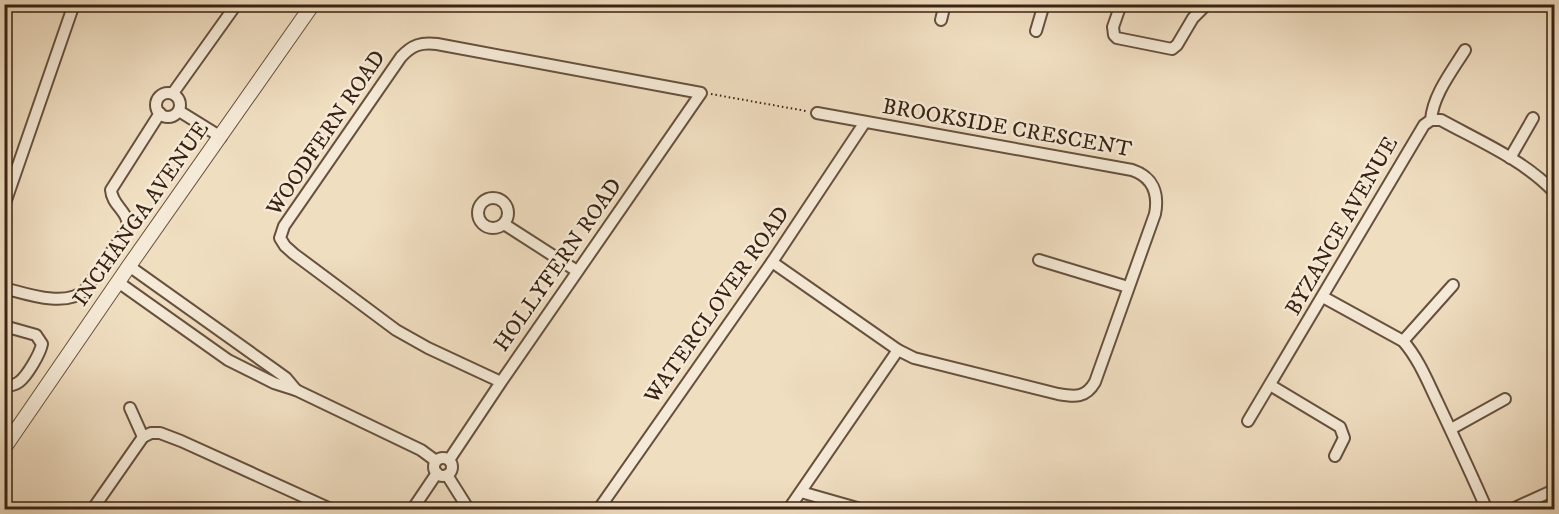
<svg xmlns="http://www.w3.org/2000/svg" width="1559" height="514" font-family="'IM FELL DW Pica',serif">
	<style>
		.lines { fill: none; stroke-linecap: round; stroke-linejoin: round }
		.minor-casing { stroke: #67513e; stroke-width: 14 }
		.tertiary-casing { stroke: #67513e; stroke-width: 16 }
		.path { stroke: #392213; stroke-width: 2; stroke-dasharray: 1.5 3; stroke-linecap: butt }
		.minor { stroke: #f5ead7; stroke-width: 10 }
		.tertiary { stroke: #f5ead7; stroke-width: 14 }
		.labels { text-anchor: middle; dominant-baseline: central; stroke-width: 5; stroke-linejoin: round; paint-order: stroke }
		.street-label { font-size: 22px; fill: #392213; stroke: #f5ead7 }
	</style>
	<rect width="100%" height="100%" fill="#f0dec1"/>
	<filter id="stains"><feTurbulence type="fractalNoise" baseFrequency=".00333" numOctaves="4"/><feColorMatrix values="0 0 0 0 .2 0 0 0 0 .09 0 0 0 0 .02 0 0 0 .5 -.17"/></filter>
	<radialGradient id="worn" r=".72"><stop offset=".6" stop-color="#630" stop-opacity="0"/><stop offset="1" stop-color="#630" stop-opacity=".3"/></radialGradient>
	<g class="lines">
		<defs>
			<g id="minor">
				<polyline points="1121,4 1113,27 1114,35 1117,38 1172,49 1177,45 1193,18 1207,4"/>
				<polyline points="941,20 945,4"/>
				<polyline points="1036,31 1044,4"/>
				<polyline points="173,93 233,9 235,4"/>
				<circle cx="168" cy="105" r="12"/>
				<polyline points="179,111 221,137"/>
				<path d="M1431,120h10c38,21 83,40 113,72"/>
				<polyline points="1510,158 1533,118"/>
				<circle cx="493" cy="213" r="15"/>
				<polyline points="4,206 74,4"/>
				<polyline points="504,224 577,271"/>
				<polyline points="1039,260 1128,287"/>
				<path d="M772,262l126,88 16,8 144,36c17,3 28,4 37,-12l60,-168c4,-21 -2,-37 -23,-44l-315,-57"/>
				<polyline points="129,266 275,370 286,378 296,390"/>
				<polyline points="118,282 228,360 274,383 296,390 421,450 436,461"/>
				<path d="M4,288c23,6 62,20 81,2l43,-62c1,-17 -16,-22 -17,-38l49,-77"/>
				<path d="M1323,297l80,44c15,17 24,39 34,60 17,36 34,72 50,109"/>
				<path d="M4,326l32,9 6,9c-2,10 -15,32 -23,38 -4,3 -9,4 -15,4"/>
				<polyline points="1403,341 1453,285"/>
				<polyline points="1270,385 1340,427 1344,438 1335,456"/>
				<polyline points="130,408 143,437"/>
				<path d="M1248,421l176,-296 7,-5c2,-25 21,-49 34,-70"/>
				<polyline points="1451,429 1505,399"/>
				<circle cx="443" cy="467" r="9"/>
				<path d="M449,460l52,-78 200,-289 -264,-49c-16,-2 -25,1 -36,13l-117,169 -4,12 5,8 9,8 102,76 32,18 73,34"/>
				<polyline points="447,475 469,510"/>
				<polyline points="801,492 864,510"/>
				<polyline points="92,510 143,437 151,433 160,433 181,441 333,510"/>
				<polyline points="412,510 437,473"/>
				<polyline points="598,510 772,262 865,122"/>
				<polyline points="788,510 898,350"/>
				<polyline points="1510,510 1554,490"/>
			</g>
			<polyline id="tertiary" points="4,448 129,266 313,4"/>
		</defs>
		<use href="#minor" class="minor-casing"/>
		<use href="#tertiary" class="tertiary-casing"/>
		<polyline class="path" points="711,94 806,111"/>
		<use href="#minor" class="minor"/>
		<use href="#tertiary" class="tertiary"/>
	</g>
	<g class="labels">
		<g class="street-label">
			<text transform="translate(1007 128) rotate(10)">BROOKSIDE CRESCENT</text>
			<text transform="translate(326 133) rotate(-56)">WOODFERN ROAD</text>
			<text transform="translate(141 214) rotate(-55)">INCHANGA AVENUE</text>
			<text transform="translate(1342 226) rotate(-60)">BYZANCE AVENUE</text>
			<text transform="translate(558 265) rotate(-55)">HOLLYFERN ROAD</text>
			<text transform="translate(717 305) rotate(-55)">WATERCLOVER ROAD</text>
		</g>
	</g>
	<rect width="1559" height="514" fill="none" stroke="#f0dec1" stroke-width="24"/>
	<rect x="6" y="6" width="1547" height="502" fill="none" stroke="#392213" stroke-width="3"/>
	<rect x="12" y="12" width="1535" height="490" fill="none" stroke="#392213" stroke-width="1.5"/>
	<rect width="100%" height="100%" filter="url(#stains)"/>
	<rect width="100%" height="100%" fill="url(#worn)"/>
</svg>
